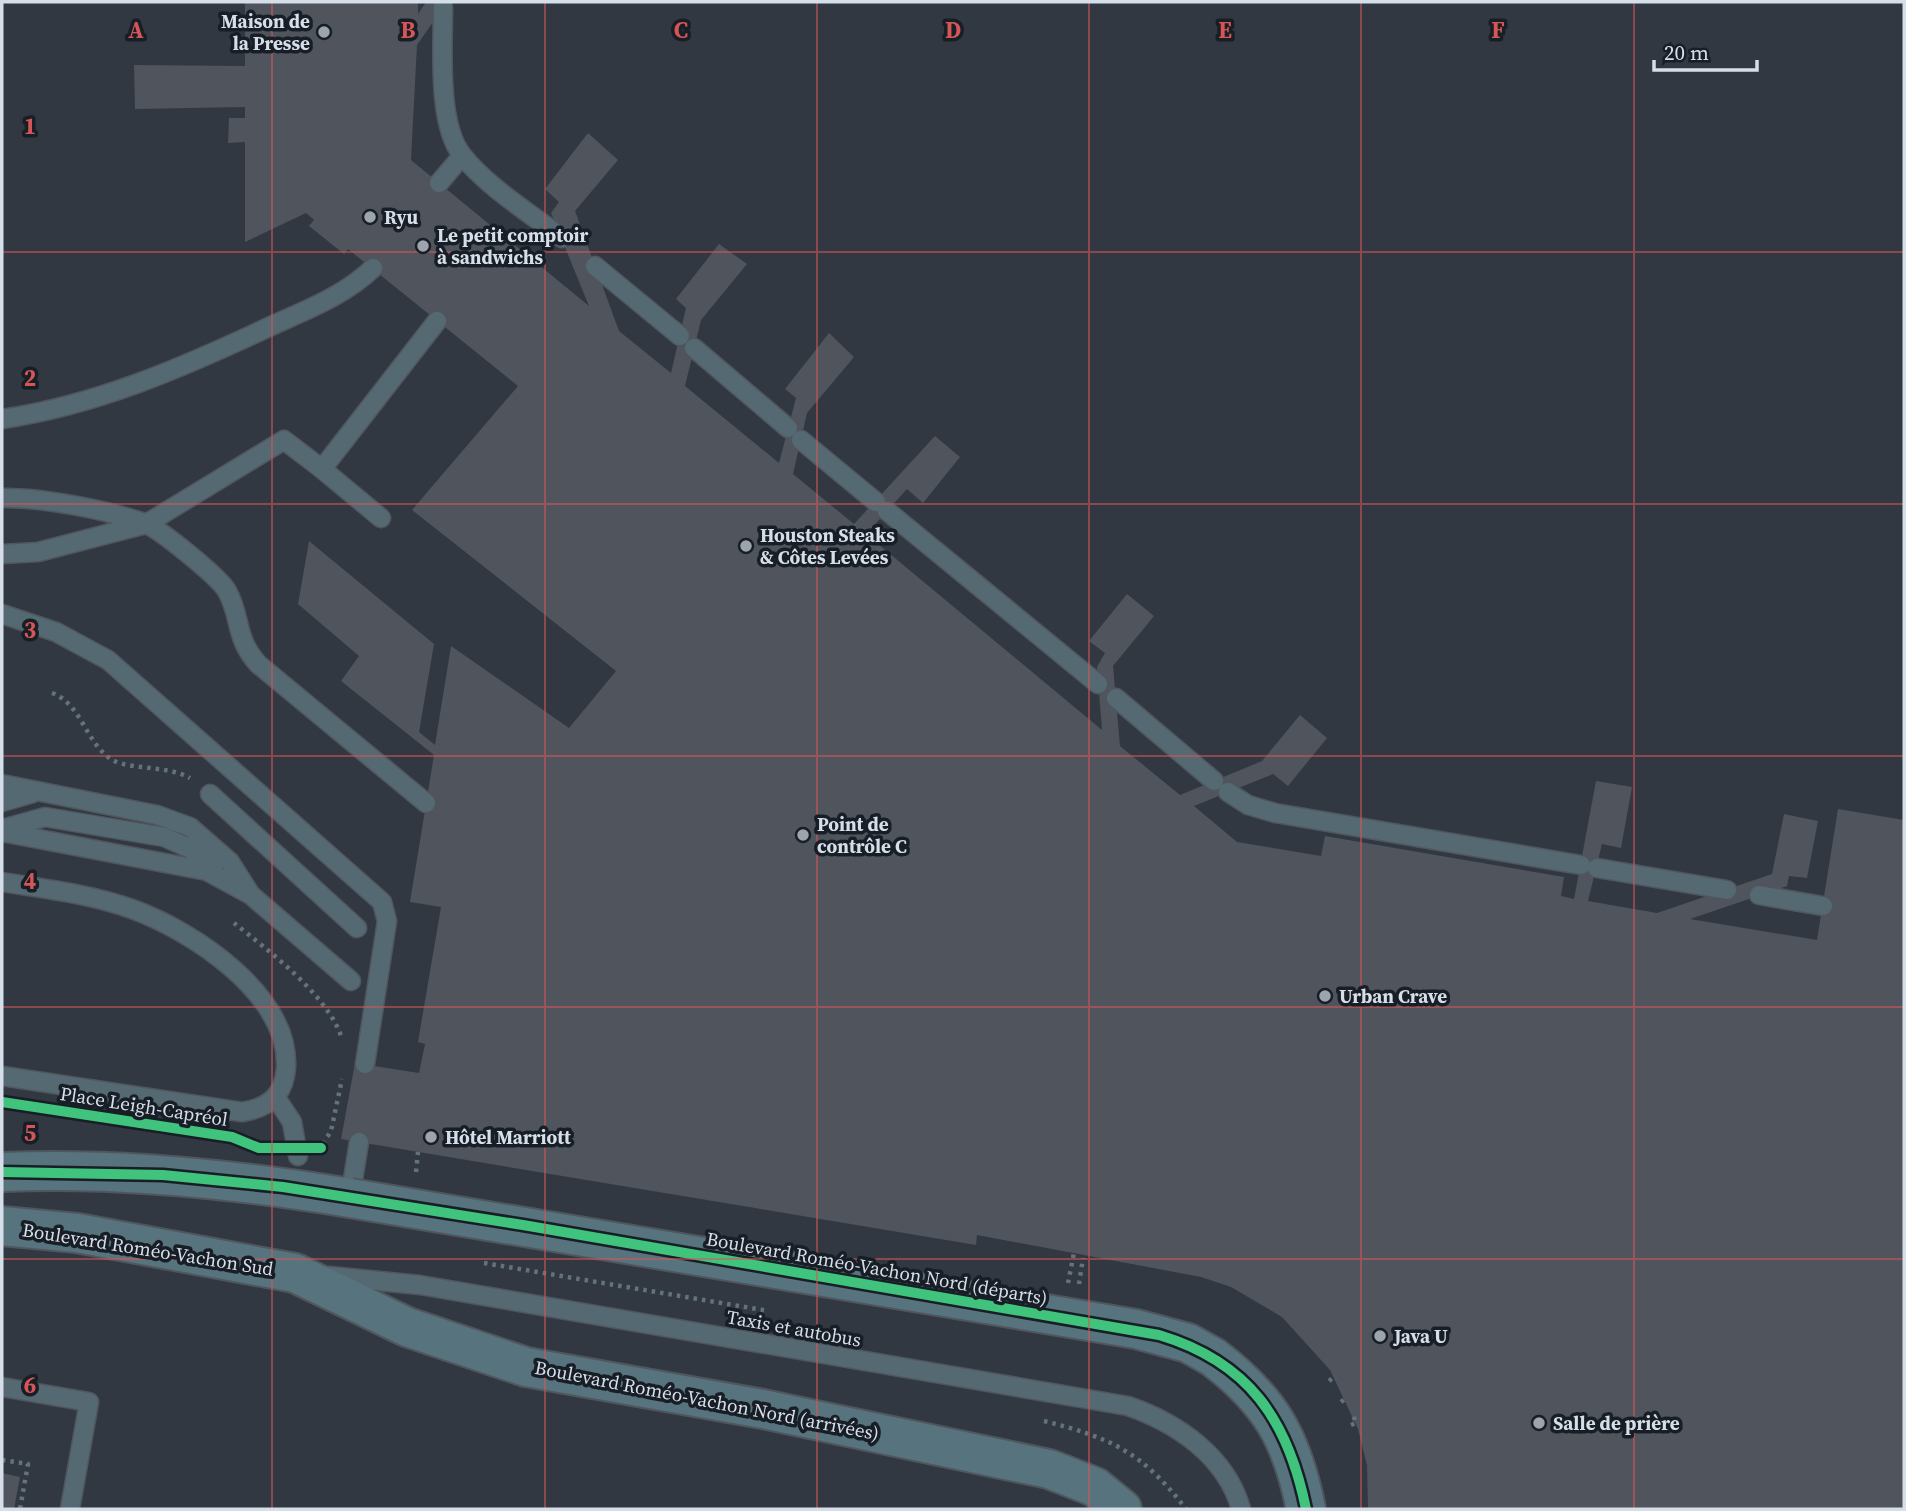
<svg xmlns="http://www.w3.org/2000/svg" width="1906" height="1511" font-family="'Source Serif 4',serif">
	<style>
		.building { fill: #50545c }
		.lines { fill: none; stroke-linecap: round; stroke-linejoin: round }
		.lane-casing { stroke: #50565e; stroke-width: 21 }
		.secondary-casing { stroke: #50565e; stroke-width: 42 }
		.path { stroke: #64737b; stroke-width: 4.5; stroke-dasharray: 3.5 5; stroke-linecap: butt }
		.lane { stroke: #556972; stroke-width: 18 }
		.secondary { stroke: #57737d; stroke-width: 38 }
		.secondary-bridge-casing { stroke: #50565e; stroke-width: 42; stroke-linecap: butt }
		.secondary-bridge { stroke: #57737d; stroke-width: 38 }
		.cycleway-casing { stroke: #181e26; stroke-width: 15 }
		.cycleway { stroke: #40c37c; stroke-width: 10 }
		.grid { fill: none; stroke: #d65658; stroke-width: 2; stroke-opacity: 0.55 }
		.poi-dot { fill: #9ca4ae; stroke: #181e26; stroke-width: 2.5 }
		.labels { text-anchor: middle; dominant-baseline: central; stroke-width: 7; stroke-linejoin: round; paint-order: stroke }
		.poi-label { font-size: 19px; font-weight: bold; fill: #d6dee9; stroke: #181e26; text-anchor: start }
		.street-label { font-size: 19px; fill: #d6dee9; stroke: #181e26 }
		.grid-label { font-size: 23px; text-anchor: middle; font-weight: bold; fill: #d65658; stroke: #181e26; stroke-width: 7; stroke-linejoin: round; paint-order: stroke }
	</style>
	<rect width="100%" height="100%" fill="#313841"/>
	<g class="building">
		<polygon points="245,2 418,2 418,14 426,2 447,2 417,45 411,160 589,306 551,213 559,202 545,189 588,133 618,160 575,211 619,331 671,373 686,308 676,299 719,244 747,264 701,320 685,386 779,463 796,398 785,389 829,333 854,357 807,413 793,474 854,524 935,436 960,457 923,503 907,489 866,534 1102,730 1097,667 1105,653 1089,641 1127,594 1154,616 1113,666 1120,746 1180,795 1262,761 1300,715 1327,738 1288,786 1273,774 1194,806 1237,842 1321,856 1325,836 1564,877 1561,896 1574,899 1596,781 1632,787 1621,848 1602,844 1588,901 1657,913 1772,874 1784,814 1818,821 1807,878 1789,876 1787,886 1690,919 1817,940 1838,809 1904,820 1904,1509 1368,1509 1367,1465 1358,1429 1330,1370 1282,1317 1231,1287 1201,1277 977,1235 976,1245 341,1139 355,1063 419,1073 425,1044 418,1042 441,907 410,902 434,755 341,681 359,656 298,604 309,541 434,644 419,732 435,745 451,646 569,728 616,671 412,510 518,386 348,249 344,254 309,226 314,220 306,213 245,242 245,142 228,143 229,118 245,118 245,107 135,109 134,65 245,66"/>
		<polygon points="2,1473 20,1477 14,1509 2,1509"/>
	</g>
	<g class="lines">
		<defs>
			<g id="lane">
				<path d="M443,7c0,39 -6,117 19,148 24,31 69,59 100,83"/>
				<polyline points="439,183 462,156"/>
				<polyline points="595,266 680,336"/>
				<polyline points="694,348 788,428"/>
				<path d="M2,419c95,-14 182,-52 269,-93 35,-16 73,-30 102,-58"/>
				<polyline points="801,440 876,502"/>
				<polyline points="322,469 381,518"/>
				<path d="M2,498c38,-1 106,12 142,25 16,6 75,54 83,68 15,27 7,46 31,73l168,139"/>
				<polyline points="887,511 1098,684"/>
				<polyline points="2,554 38,552 146,524 284,440 322,469 437,321"/>
				<polyline points="2,614 56,632 108,660 382,902 387,921 365,1064"/>
				<polyline points="1116,698 1214,781"/>
				<polyline points="2,784 157,815 190,827 230,862 249,892"/>
				<polyline points="1228,792 1248,805 1275,813 1581,865"/>
				<polyline points="210,794 357,928"/>
				<polyline points="2,802 33,793"/>
				<polyline points="2,829 45,817 164,837 191,849 214,870"/>
				<polyline points="2,832 207,871 251,895 351,981"/>
				<polyline points="1597,868 1727,890"/>
				<path d="M2,882c43,7 88,12 130,27 61,22 158,86 154,159 -2,28 -18,40 -44,44l-240,-36"/>
				<polyline points="1759,895 1823,906"/>
				<polyline points="276,1098 292,1122 298,1156"/>
				<polyline points="350,1198 359,1142"/>
				<path d="M329,1276l91,9 708,121c49,17 98,50 113,103"/>
				<polyline points="2,1387 89,1402 70,1509"/>
			</g>
			<g id="secondary">
				<path d="M2,1172c116,-5 233,7 348,26"/>
				<polyline points="2,1226 77,1233 295,1273 407,1327 526,1367 763,1409 1049,1469 1095,1487 1122,1509"/>
				<path d="M1213,1357c58,44 79,82 93,152"/>
			</g>
		</defs>
		<use href="#lane" class="lane-casing"/>
		<use href="#secondary" class="secondary-casing"/>
		<g class="path">
			<path d="M52,693c28,10 33,46 56,64 16,14 57,7 82,21"/>
			<path d="M234,923c34,27 93,72 107,113"/>
			<polyline points="323,1144 331,1131 342,1079"/>
			<polyline points="416,1172 418,1152"/>
			<polyline points="484,1263 769,1311"/>
			<polyline points="1068,1283 1074,1253"/>
			<polyline points="1079,1284 1083,1258"/>
			<polyline points="1329,1381 1334,1377"/>
			<polyline points="1341,1402 1346,1398"/>
			<path d="M1044,1421c68,17 99,32 142,88"/>
			<polyline points="1351,1425 1356,1423 1353,1415"/>
			<polyline points="2,1460 28,1464 20,1509"/>
		</g>
		<use href="#lane" class="lane"/>
		<use href="#secondary" class="secondary"/>
		<defs>
			<polyline id="secondary-bridge" points="350,1198 1136,1329 1188,1343 1213,1357"/>
		</defs>
		<use href="#secondary-bridge" class="secondary-bridge-casing"/>
		<use href="#secondary-bridge" class="secondary-bridge"/>
		<defs>
			<g id="cycleway">
				<polyline points="2,1102 232,1137 259,1148 321,1148"/>
				<path d="M2,1172l161,3 120,12 240,38 636,110c90,27 129,85 147,174"/>
			</g>
		</defs>
		<use href="#cycleway" class="cycleway-casing"/>
		<use href="#cycleway" class="cycleway"/>
	</g>
	<path class="grid" d="M272,2v1507M545,2v1507M817,2v1507M1089,2v1507M1361,2v1507M1634,2v1507M2,252h1902M2,504h1902M2,756h1902M2,1007h1902M2,1259h1902"/>
	<g class="poi-dot">
		<circle cx="324" cy="32" r="7"/>
		<circle cx="370" cy="217" r="7"/>
		<circle cx="423" cy="246" r="7"/>
		<circle cx="746" cy="546" r="7"/>
		<circle cx="803" cy="835" r="7"/>
		<circle cx="1325" cy="996" r="7"/>
		<circle cx="431" cy="1137" r="7"/>
		<circle cx="1380" cy="1336" r="7"/>
		<circle cx="1539" cy="1423" r="7"/>
	</g>
	<g class="labels">
		<g class="poi-label">
			<text x="310" y="21" text-anchor="end">Maison de<tspan x="310" dy="22">la Presse</tspan></text>
			<text x="384" y="217">Ryu</text>
			<text x="437" y="235">Le petit comptoir<tspan x="437" dy="22">à sandwichs</tspan></text>
			<text x="760" y="535">Houston Steaks<tspan x="760" dy="22">&amp; Côtes Levées</tspan></text>
			<text x="817" y="824">Point de<tspan x="817" dy="22">contrôle C</tspan></text>
			<text x="1339" y="996">Urban Crave</text>
			<text x="445" y="1137">Hôtel Marriott</text>
			<text x="1394" y="1336">Java U</text>
			<text x="1553" y="1423">Salle de prière</text>
		</g>
		<g class="street-label">
			<text transform="translate(144 1106) rotate(9)">Place Leigh-Capréol</text>
			<text transform="translate(148 1249) rotate(9)">Boulevard Roméo-Vachon Sud</text>
			<text transform="translate(877 1268) rotate(10)">Boulevard Roméo-Vachon Nord (départs)</text>
			<text transform="translate(794 1328) rotate(10)">Taxis et autobus</text>
			<text transform="translate(707 1400) rotate(11)">Boulevard Roméo-Vachon Nord (arrivées)</text>
		</g>
	</g>
	<g class="grid-label">
		<text x="136" y="38">A</text>
		<text x="408" y="38">B</text>
		<text x="681" y="38">C</text>
		<text x="953" y="38">D</text>
		<text x="1225" y="38">E</text>
		<text x="1498" y="38">F</text>
		<text x="30" y="134">1</text>
		<text x="30" y="386">2</text>
		<text x="30" y="638">3</text>
		<text x="30" y="889">4</text>
		<text x="30" y="1141">5</text>
		<text x="30" y="1393">6</text>
	</g>
	<rect width="1906" height="1511" fill="none" stroke="#d6dee9" stroke-width="7"/>
	<path d="M1654 60v10h103v-10" fill="none" stroke="#d6dee9" stroke-width="3.5"/>
	<text x="1664" y="60" font-size="21" fill="#d6dee9" stroke="#181e26" stroke-width="5" paint-order="stroke">20 m</text>
</svg>
